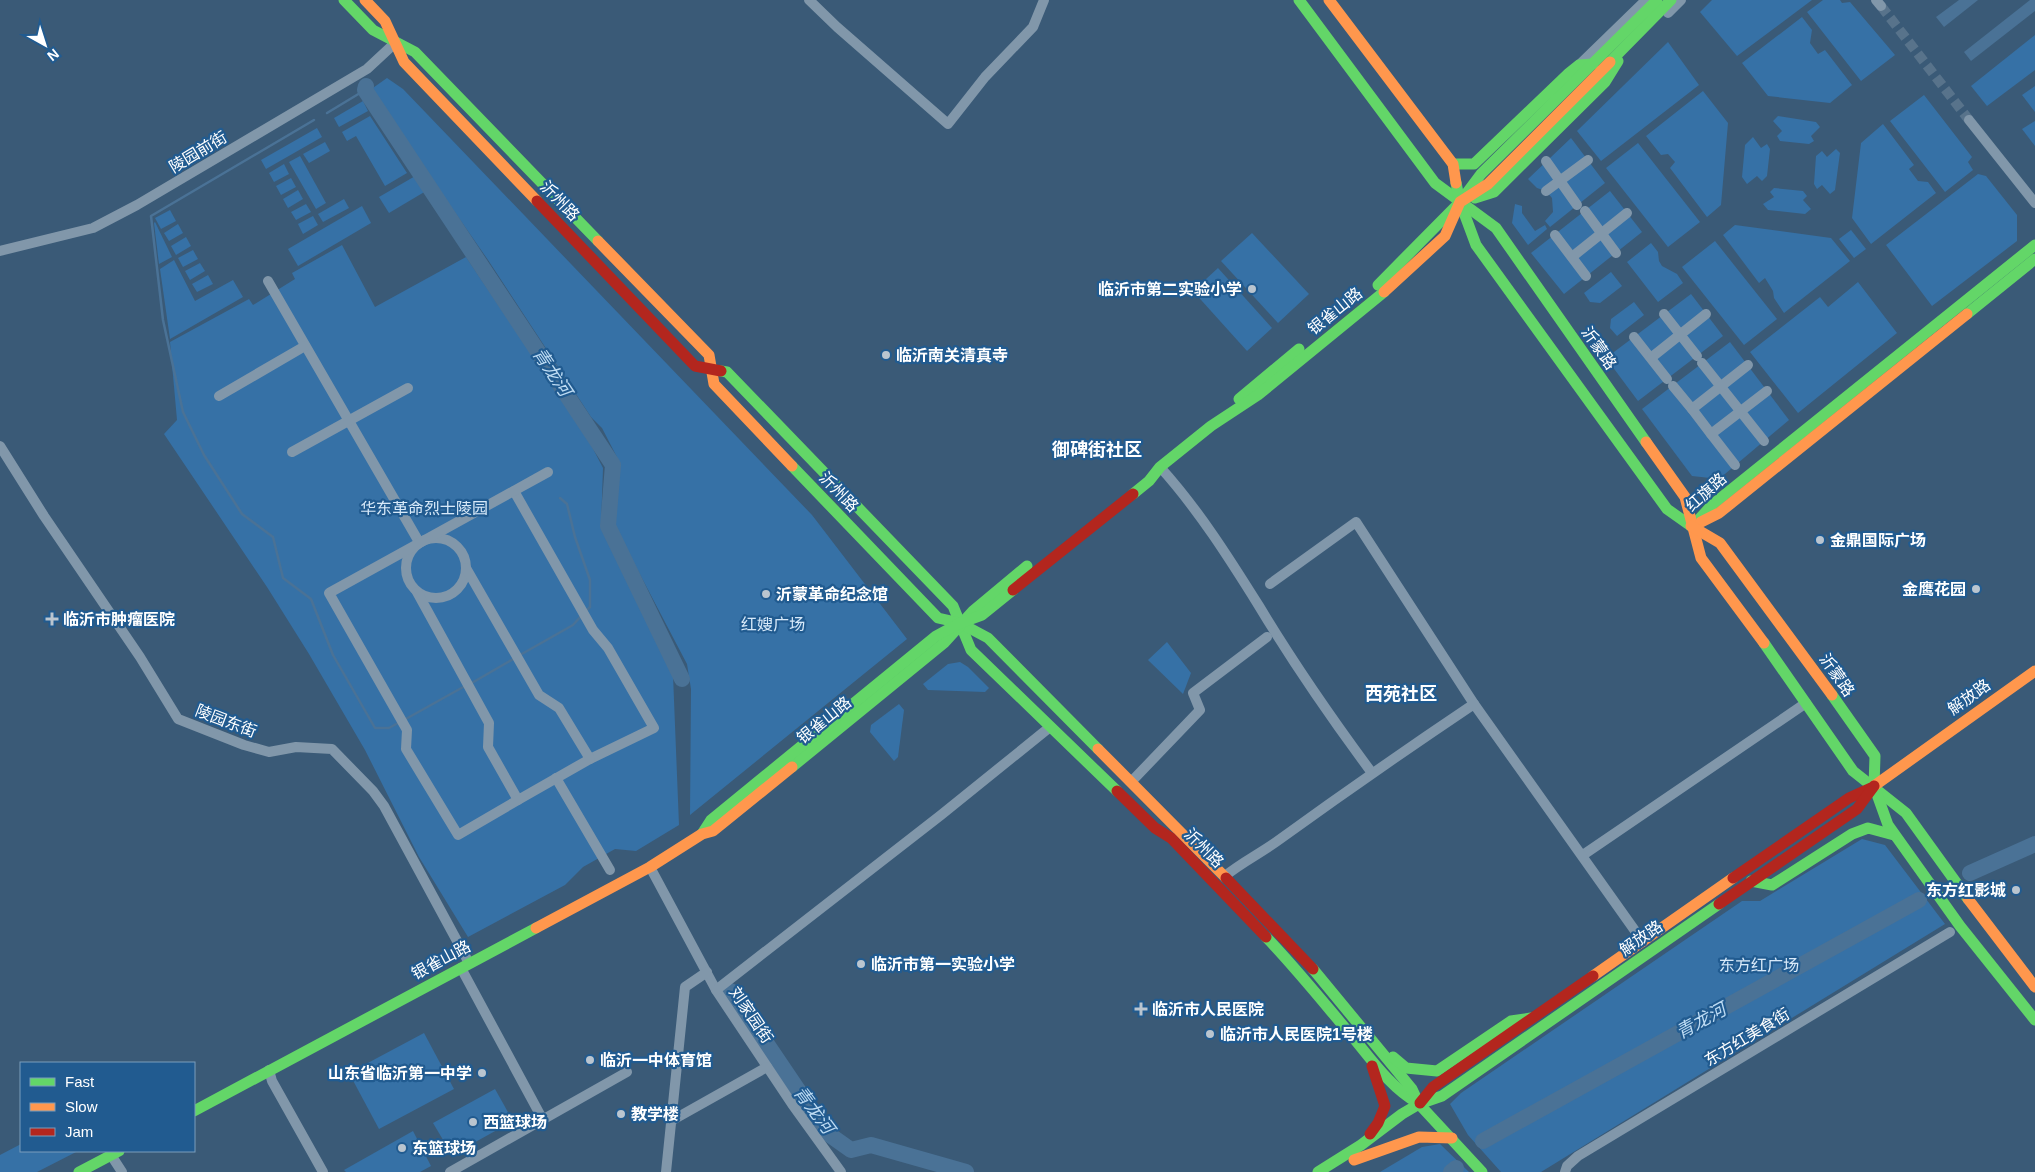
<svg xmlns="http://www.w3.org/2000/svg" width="2035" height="1172" font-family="Helvetica,'Noto Sans SC',sans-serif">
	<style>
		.green { fill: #3671a6 }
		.water { fill: #4a7296 }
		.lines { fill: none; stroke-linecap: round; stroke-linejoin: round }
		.stream { stroke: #4a7296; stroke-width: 2.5 }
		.river { stroke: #4a7296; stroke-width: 16 }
		.street-tunnel { stroke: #58738b; stroke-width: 10; stroke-dasharray: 10 5; stroke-linecap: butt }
		.street { stroke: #8197aa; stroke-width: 10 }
		.fast { stroke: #63d668; stroke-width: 11 }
		.slow { stroke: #ff974d; stroke-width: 11 }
		.jam { stroke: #b3261e; stroke-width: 11 }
		.poi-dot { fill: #bac5cf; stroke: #215b90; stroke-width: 2 }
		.labels { text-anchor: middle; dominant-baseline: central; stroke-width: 4.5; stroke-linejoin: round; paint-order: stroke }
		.street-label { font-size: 16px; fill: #fff; stroke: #215b90 }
		.poi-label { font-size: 16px; font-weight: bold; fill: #fff; stroke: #215b90; text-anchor: start }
		.park-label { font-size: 16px; fill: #d7e9f9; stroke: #215b90 }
		.water-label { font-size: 18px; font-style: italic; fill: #bddbf3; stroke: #215b90 }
		.neighbourhood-label { font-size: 18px; font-weight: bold; fill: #fff; stroke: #215b90 }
	</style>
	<rect width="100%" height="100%" fill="#3a5a77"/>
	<g class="green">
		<polygon points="1712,0 1812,0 1737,56 1700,12"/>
		<polygon points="1823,0 1840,0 1842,3 1850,2 1895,55 1861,81 1807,12"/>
		<polygon points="1802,17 1812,30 1810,43 1818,54 1825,50 1852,85 1830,103 1768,96 1742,63"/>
		<polygon points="2035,35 2035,70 1987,106 1971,86"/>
		<polygon points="1668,42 1699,85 1601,161 1577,131"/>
		<polygon points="387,78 403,89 812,515 907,639 690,815 691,689 687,664 614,525 620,463 602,428 591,417 488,260 370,90"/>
		<polygon points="2035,86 2035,112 2022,95"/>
		<polygon points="1703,91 1728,123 1721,205 1707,217 1670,168 1675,162 1668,154 1661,155 1646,136"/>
		<polygon points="1924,95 1972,157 1968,162 1973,170 1945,192 1890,121"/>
		<polygon points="363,101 368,111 339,127 334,118"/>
		<polygon points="370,116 407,173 385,186 356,136 347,141 342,132"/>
		<polygon points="1778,116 1816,122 1820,127 1811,136 1814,141 1809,144 1780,141 1777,136 1782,131 1773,121"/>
		<polygon points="2035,121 2035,146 2022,129"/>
		<polygon points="1883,124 1914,165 1909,169 1918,181 1928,182 1936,193 1871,244 1852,218 1861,143"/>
		<polygon points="317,128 322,137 266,169 261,160"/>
		<polygon points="1753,137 1761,148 1767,144 1770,149 1767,176 1762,181 1757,176 1747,184 1742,177 1745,145"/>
		<polygon points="1571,138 1605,183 1550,227 1545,221 1553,212 1552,198 1546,191 1537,188 1528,179"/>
		<polygon points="325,142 330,151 309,163 303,154"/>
		<polygon points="1638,143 1700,222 1668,247 1606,168"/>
		<polygon points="1836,149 1840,153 1835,190 1830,194 1822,185 1817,189 1814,184 1816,156 1822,151 1827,157"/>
		<polygon points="300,156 326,203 316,209 289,162"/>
		<polygon points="284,164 289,174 274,182 269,173"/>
		<polygon points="1978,174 1986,176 2017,215 2017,241 1932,306 1886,245"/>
		<polygon points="417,175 426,191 389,213 379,197"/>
		<polygon points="291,178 296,187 281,195 276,186"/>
		<polygon points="1774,188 1803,191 1807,196 1803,200 1811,209 1805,214 1768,210 1763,204 1774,197 1770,192"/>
		<polygon points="298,190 303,199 288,208 283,199"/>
		<polygon points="1610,191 1642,232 1564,294 1531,253"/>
		<polygon points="344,199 349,208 323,222 318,214"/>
		<polygon points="306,204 311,212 296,220 291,212"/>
		<polygon points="1515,204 1522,206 1522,213 1535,231 1545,225 1547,229 1528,245 1512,223"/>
		<polygon points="362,206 371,223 298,266 288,249"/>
		<polygon points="170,210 176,221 161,229 155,218"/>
		<polygon points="313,216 318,225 303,234 298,224"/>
		<polygon points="155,222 172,257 159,264 154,223"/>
		<polygon points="178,224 183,233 169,241 164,233"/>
		<polygon points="1735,225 1831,238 1850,261 1784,313 1774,298 1773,291 1765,278 1759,283 1723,235"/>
		<polygon points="1851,230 1866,249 1854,258 1839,239"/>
		<polygon points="1252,233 1309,294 1278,323 1221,261"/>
		<polygon points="186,237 191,246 176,255 171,246"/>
		<polygon points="1715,241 1777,319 1744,345 1682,267"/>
		<polygon points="1651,243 1658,252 1659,261 1662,266 1677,274 1683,283 1658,302 1627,262"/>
		<polygon points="342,245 375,307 466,257 587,437 603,468 601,527 673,675 679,825 636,851 615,849 583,867 565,885 468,937 419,857 365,750 309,654 267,587 164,434 177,420 170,342 249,299 253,305 295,279 292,273"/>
		<polygon points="193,250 198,259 183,267 178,258"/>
		<polygon points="174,260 195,301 233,280 243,297 170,339 160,269"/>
		<polygon points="200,263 205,271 190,280 185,271"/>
		<polygon points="1218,268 1272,328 1247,351 1193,291"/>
		<polygon points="1611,272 1622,286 1600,303 1590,302 1584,293"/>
		<polygon points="208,275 213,284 197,292 192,284"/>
		<polygon points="1858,282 1897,333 1798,413 1750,352 1820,297 1828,307"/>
		<polygon points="1691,294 1723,336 1638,401 1606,358"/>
		<polygon points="1634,302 1644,315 1617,336 1610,328 1611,319"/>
		<polygon points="1730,342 1789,420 1719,479 1692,476 1642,409"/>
		<polygon points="1167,642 1191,673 1183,694 1148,660"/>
		<polygon points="960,662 968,667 989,688 985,692 928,690 923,684 948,664"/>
		<polygon points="899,704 904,710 898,757 894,761 870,732 871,725"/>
		<polygon points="1862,839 1885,845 1945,924 1541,1172 1501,1172 1468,1135 1450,1104 1461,1093 1742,901 1760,901"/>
		<polygon points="424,1033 454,1089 379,1129 349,1073"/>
		<polygon points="495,1089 513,1121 452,1155 433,1123"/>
		<polygon points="413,1131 431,1166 420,1172 346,1172 344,1170"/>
		<polygon points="21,1144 21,1151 78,1151 37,1172 0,1172 0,1155"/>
		<polygon points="1440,1144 1469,1172 1380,1172 1422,1147"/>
	</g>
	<g class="water">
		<polygon points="1959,0 1978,0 1944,27 1936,17"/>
		<polygon points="2030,0 2035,0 2035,11 1971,61 1964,52"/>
	</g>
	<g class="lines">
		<g class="stream">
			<polyline points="327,113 365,90"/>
			<polyline points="314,120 151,216 163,320 183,412 204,455 242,514 273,537 283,578 311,599 333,655 375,728 389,728 400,722"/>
			<polyline points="560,498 567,504 575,537 590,580 590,607 586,611"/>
			<polyline points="520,655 573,625 582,615"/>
			<polyline points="470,684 515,658"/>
			<polyline points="404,720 465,686"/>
		</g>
		<g class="river">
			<polyline points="366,86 365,90 613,465 608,526 682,679"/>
			<polyline points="1970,873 2035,844"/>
			<polyline points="731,991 827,1133 851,1150 871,1145 966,1172"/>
			<polyline points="1483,1141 1919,900"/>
			<polyline points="1451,1172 1456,1168"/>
		</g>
		<polyline class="street-tunnel" points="1881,6 1969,120"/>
		<g class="street">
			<polyline points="809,0 837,27 948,124 985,77 1033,27 1044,0"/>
			<polyline points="1876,0 1881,6"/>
			<polyline points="1668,13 1681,0"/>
			<polyline points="1579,65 1646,0"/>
			<polyline points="1969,120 2035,203"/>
			<polyline points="1546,161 1577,205"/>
			<polyline points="1546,191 1588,160"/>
			<polyline points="1585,211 1616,253"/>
			<polyline points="1555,235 1586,276"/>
			<polyline points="0,251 93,228 137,205 367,69 395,43"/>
			<polyline points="1572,257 1627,213"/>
			<polyline points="268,281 419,542"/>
			<polyline points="1664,314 1697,356"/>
			<polyline points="1634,337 1667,379"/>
			<polyline points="1652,357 1706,314"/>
			<polyline points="1702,363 1764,441"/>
			<polyline points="1673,386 1692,409 1748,365"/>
			<polyline points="219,396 305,346"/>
			<polyline points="1692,409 1711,434"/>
			<polyline points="0,446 44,516 140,657 178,719 244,745 269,752 296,747 332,749 373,791 384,806 469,963"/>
			<polyline points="292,452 408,388"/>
			<polyline points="1735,465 1711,434 1767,391"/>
			<path d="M1160,467c38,42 69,91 99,139 35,58 73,113 113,167"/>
			<polyline points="514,491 593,630 608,648 654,728 590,759"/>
			<circle cx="436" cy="568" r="30"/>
			<polyline points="1270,584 1356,522 1474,704"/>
			<polyline points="417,592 489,723 488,747 518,800 590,759 559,708 539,695 466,568"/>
			<polyline points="556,778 610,870"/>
			<polyline points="1131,782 1200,710 1193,693 1267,637"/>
			<polyline points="518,800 458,835 406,749 407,730 329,593 548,472"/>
			<polyline points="1583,855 1806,703"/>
			<polyline points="650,867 716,990 792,1104 841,1172"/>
			<path d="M1225,876c16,-13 34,-22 51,-34 65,-47 131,-93 198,-138l169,238"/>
			<polyline points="461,968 543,1120"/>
			<polyline points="716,990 941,815 1050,727"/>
			<polyline points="269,1070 272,1081 323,1172"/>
			<polyline points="671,1121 767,1067"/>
			<polyline points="111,1155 122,1172"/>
			<polyline points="450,1172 627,1072"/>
			<polyline points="666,1172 685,987 707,972"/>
			<polyline points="1565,1172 1567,1166 1578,1156 1950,932"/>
		</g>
		<g class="fast">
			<polyline points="344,0 373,30 415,52 598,241"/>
			<polyline points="1299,0 1435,183 1496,228 1646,442"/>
			<polyline points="1610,62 1671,0"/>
			<polyline points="1453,164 1474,164 1569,73 1579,65 1593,64"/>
			<polyline points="1456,183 1460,202 1476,245 1667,509 1691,526"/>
			<polyline points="1475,198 1494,192 1605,82 1618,61"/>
			<polyline points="1378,285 1460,202 1481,174 1657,0"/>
			<polyline points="1967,314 2035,259"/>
			<polyline points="721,371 727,372 953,606 971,650 1117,791"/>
			<polyline points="1239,399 1299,349"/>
			<polyline points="792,466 938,618 960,623 988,638 1098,749"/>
			<polyline points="1133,494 1149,481 1160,467 1211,426 1258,395 1384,292"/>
			<polyline points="1692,527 1712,505 2035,245"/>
			<polyline points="1764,643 1853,771 1906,813 1968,899"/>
			<polyline points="1832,695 1875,756 1874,786 1888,825 1960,926 2035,1020"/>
			<polyline points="792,767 944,643 973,611 1027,566"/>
			<polyline points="702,834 711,820 936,636 960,623 982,615 1013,590"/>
			<polyline points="1751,881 1772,885 1852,834 1868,828 1894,835"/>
			<path d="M1266,937c30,31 57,65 85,98 20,24 40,53 67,68"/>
			<polyline points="1313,969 1412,1089 1419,1104"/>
			<polyline points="1393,1057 1406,1068 1437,1071 1511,1021 1531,1018"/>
			<polyline points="1419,1104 1482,1172"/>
			<polyline points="194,1111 536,928"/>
			<polyline points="79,1172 119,1151"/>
			<polyline points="1318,1172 1361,1145 1402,1114 1419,1104 1442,1096 1719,904"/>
		</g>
		<g class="slow">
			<polyline points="365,0 385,21 404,62 537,201"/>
			<polyline points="1329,0 1453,164 1456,183"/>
			<polyline points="598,241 709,355 714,384 792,466"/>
			<polyline points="1384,292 1445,236 1460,202 1488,184 1610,62"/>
			<polyline points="1646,442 1685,497 1701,558 1764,643"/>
			<polyline points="1701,522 1719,513 1967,314"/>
			<polyline points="1691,526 1720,543 1832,695"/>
			<polyline points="1098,749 1226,878"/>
			<polyline points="1874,786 2035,671"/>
			<polyline points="1968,899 2035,987"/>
			<polyline points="536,928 650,867 702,834 713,831 792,767"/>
			<polyline points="1593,976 1733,878"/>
			<polyline points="1354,1160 1419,1137 1452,1138"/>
		</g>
		<g class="jam">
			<polyline points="537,201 695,366 721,371"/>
			<polyline points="1013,590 1133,494"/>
			<polyline points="1117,791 1155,828 1171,838 1266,937"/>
			<polyline points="1226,878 1313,969"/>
			<polyline points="1733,878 1849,798 1871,788"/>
			<polyline points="1719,904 1857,809 1874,786"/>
			<polyline points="1420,1103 1433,1087 1593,976"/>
			<polyline points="1370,1134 1378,1123 1385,1106 1372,1066"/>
		</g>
	</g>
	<g class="poi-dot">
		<circle cx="1252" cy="289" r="5"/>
		<circle cx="886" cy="355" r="5"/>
		<circle cx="1820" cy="540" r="5"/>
		<circle cx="1976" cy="589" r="5"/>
		<circle cx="766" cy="594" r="5"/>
		<path d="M49.5 611.5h5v5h5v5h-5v5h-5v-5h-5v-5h5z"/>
		<circle cx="2016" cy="890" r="5"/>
		<circle cx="861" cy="964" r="5"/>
		<path d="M1138.5 1001.5h5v5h5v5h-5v5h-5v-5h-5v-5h5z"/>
		<circle cx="1210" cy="1034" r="5"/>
		<circle cx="590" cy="1060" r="5"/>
		<circle cx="482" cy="1073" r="5"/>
		<circle cx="621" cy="1114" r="5"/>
		<circle cx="473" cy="1122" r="5"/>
		<circle cx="402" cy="1148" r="5"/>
	</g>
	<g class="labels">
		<g class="street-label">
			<text transform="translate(198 152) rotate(-31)">陵园前街</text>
			<text transform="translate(560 201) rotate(46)">沂州路</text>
			<text transform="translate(1335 311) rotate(-39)">银雀山路</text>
			<text transform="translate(1599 348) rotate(55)">沂蒙路</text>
			<text transform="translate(839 492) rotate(46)">沂州路</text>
			<text transform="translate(1706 492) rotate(-42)">红旗路</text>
			<text transform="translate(1837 675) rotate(55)">沂蒙路</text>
			<text transform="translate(1969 697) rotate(-36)">解放路</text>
			<text transform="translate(824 720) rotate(-39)">银雀山路</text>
			<text transform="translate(226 721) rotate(21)">陵园东街</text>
			<text transform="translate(1204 848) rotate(45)">沂州路</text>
			<text transform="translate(1641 938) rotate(-35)">解放路</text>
			<text transform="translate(441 960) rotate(-28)">银雀山路</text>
			<text transform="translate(751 1015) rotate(56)">刘家园街</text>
			<text transform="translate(1747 1037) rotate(-31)">东方红美食街</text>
		</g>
		<g class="poi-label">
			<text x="1242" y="289" text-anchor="end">临沂市第二实验小学</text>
			<text x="896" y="355">临沂南关清真寺</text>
			<text x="1830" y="540">金鼎国际广场</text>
			<text x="1966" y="589" text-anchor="end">金鹰花园</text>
			<text x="776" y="594">沂蒙革命纪念馆</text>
			<text x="63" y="619">临沂市肿瘤医院</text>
			<text x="2006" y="890" text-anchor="end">东方红影城</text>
			<text x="871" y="964">临沂市第一实验小学</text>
			<text x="1152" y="1009">临沂市人民医院</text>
			<text x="1220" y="1034">临沂市人民医院1号楼</text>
			<text x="600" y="1060">临沂一中体育馆</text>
			<text x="472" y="1073" text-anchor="end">山东省临沂第一中学</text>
			<text x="631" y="1114">教学楼</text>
			<text x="483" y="1122">西篮球场</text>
			<text x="412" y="1148">东篮球场</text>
		</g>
		<g class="park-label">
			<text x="424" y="508">华东革命烈士陵园</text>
			<text x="773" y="624">红嫂广场</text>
			<text x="1759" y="965">东方红广场</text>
		</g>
		<g class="water-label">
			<text transform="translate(552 372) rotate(56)">青龙河</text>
			<text transform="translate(1701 1021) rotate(-29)">青龙河</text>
			<text transform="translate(814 1110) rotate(53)">青龙河</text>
		</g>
		<g class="neighbourhood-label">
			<text x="1097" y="450">御碑街社区</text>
			<text x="1401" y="694">西苑社区</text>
		</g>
	</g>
	<rect x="20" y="1062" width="175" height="90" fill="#215b90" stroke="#7a9dbc"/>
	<rect x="30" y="1078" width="25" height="8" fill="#63d668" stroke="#7a9dbc"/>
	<text x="65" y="1087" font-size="15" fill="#ffffff">Fast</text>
	<rect x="30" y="1103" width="25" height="8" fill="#ff974d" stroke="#7a9dbc"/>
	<text x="65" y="1112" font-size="15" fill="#ffffff">Slow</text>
	<rect x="30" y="1128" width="25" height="8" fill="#b3261e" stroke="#7a9dbc"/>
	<text x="65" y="1137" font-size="15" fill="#ffffff">Jam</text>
	<g transform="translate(45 45) rotate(141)" stroke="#215b90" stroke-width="4" paint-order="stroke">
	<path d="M0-4L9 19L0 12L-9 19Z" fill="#ffffff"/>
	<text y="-8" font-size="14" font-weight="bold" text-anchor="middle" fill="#ffffff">N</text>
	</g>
</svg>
